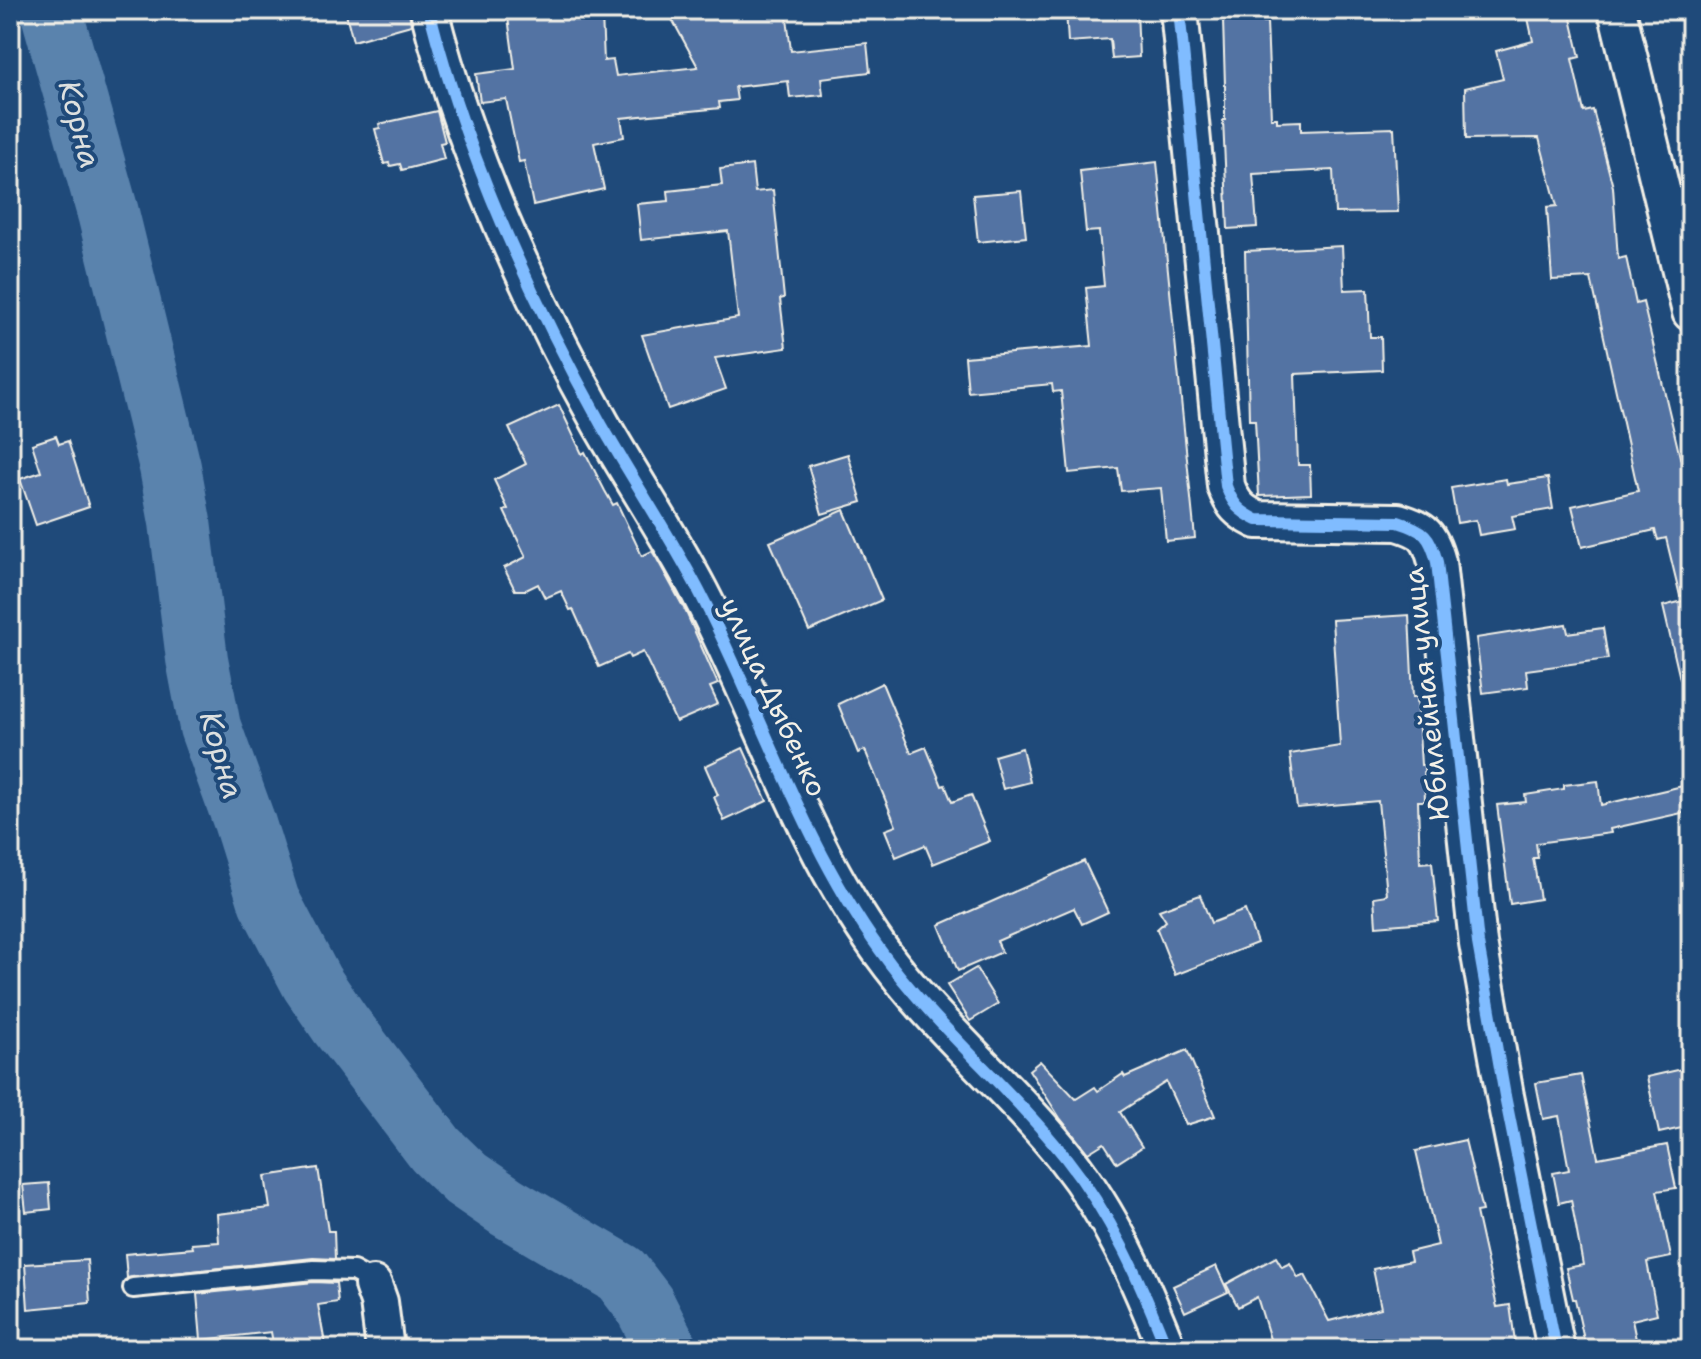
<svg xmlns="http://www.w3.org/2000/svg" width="1701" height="1359" font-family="'Shantell Sans',sans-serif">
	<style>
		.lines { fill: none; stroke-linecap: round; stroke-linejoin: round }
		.river { stroke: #5a83ad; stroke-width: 62 }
		.building { fill: #5273a3; stroke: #f4f1e8; stroke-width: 2 }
		.lane-casing { stroke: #f4f1e8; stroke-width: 24 }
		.street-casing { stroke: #f4f1e8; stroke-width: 42 }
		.lane { stroke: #1f4a7a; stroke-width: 18 }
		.street { stroke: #1f4a7a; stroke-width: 36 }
		.cycleway-casing { stroke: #1f4a7a; stroke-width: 17 }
		.cycleway { stroke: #80bcff; stroke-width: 12 }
		.labels { text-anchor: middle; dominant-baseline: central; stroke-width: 8; stroke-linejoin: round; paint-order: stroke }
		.street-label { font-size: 28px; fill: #f4f1e8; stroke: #1f4a7a }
		.water-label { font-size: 30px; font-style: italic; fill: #dde0df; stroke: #1f4a7a }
	</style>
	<rect width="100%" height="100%" fill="#1f4a7a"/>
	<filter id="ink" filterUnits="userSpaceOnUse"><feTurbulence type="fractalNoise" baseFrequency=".0125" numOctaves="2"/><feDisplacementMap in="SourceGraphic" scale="16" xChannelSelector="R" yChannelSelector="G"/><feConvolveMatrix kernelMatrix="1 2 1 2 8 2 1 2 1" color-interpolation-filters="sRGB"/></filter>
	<g filter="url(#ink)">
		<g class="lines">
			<polyline class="river" points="51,10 108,213 170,467 180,522 197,659 210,727 244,821 269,901 312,983 340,1024 436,1150 466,1179 507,1207 621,1274 644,1304 667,1349"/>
		</g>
		<g class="building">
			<polygon points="345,10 409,10 411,25 353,41"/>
			<polygon points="507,10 555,10 556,17 602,15 604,61 613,60 616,76 698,67 667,10 786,10 791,51 867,43 870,72 821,78 823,95 790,98 788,81 735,87 737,100 719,102 720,108 621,118 624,137 594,143 604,189 533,205 524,161 519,162 506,99 480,102 476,74 515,69"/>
			<polygon points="1066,10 1137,10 1139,57 1112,59 1110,39 1068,42"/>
			<polygon points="1559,10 1569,10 1580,57 1572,59 1584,112 1593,110 1613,187 1618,259 1626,257 1636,304 1643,302 1691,503 1691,595 1680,596 1666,538 1658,540 1655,530 1582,547 1572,506 1638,491 1591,278 1552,280 1547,207 1557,206 1539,138 1466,139 1465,88 1503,79 1496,51 1533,41 1528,18"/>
			<polygon points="1264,18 1264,22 1267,22 1271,118 1277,118 1277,122 1301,121 1301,131 1394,128 1398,212 1335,213 1333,170 1253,174 1257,227 1228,229 1223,120 1225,120 1225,85 1223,20"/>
			<polygon points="437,111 445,142 440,143 444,159 402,170 400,164 390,166 389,163 384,164 375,129 380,128 379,124"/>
			<polygon points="1157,162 1195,538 1166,541 1161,488 1121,491 1118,468 1069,473 1061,391 1053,392 1052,384 968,392 965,357 1092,346 1086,288 1104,286 1099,231 1086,232 1080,171"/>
			<polygon points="752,165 755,192 773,190 784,298 780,299 786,348 715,358 726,389 668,409 642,335 738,318 728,231 641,240 637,204 669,201 668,191 722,185 720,169"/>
			<polygon points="1021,191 1026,237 978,242 973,195"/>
			<polygon points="1342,246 1344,290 1368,289 1370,337 1381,337 1382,370 1295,374 1298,465 1310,465 1311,494 1259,496 1255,420 1249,420 1245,251"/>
			<polygon points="559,405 582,454 585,452 605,491 613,505 617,503 642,556 652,551 657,559 686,612 718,684 710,687 718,704 676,722 643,652 630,658 628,654 599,667 573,609 570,610 561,591 545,598 538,584 526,590 515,590 504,568 526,557 504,511 508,509 494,480 526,464 509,428"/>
			<polygon points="56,436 59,444 68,441 89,507 36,525 20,479 41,472 32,444"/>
			<polygon points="848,454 862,502 822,514 808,466"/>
			<polygon points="1548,478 1553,509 1512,516 1515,529 1479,535 1476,520 1457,523 1451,488 1506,479 1507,484"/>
			<polygon points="844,510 882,600 809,631 770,542"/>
			<polygon points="1691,599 1691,678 1680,679 1663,606"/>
			<polygon points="1409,615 1413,697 1417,697 1421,765 1424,765 1425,801 1418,801 1420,863 1432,862 1438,921 1376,926 1374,897 1387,895 1378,801 1297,808 1290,754 1340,746 1332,620"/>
			<polygon points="1566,624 1568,633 1603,628 1608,659 1526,670 1528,687 1483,693 1476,638"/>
			<polygon points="882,683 911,753 926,747 942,786 945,785 952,802 971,795 990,841 933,864 925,845 896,857 885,830 896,826 865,750 858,753 838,704"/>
			<polygon points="743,748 767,801 724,821 714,797 718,795 705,766"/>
			<polygon points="1022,748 1030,782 1003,789 994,756"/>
			<polygon points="1598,781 1601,805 1691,784 1691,811 1610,829 1611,833 1536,843 1538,858 1533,858 1540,899 1510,904 1497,805 1526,802 1525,795 1564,789 1564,785"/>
			<polygon points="1084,861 1108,912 1082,924 1074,908 997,941 1002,952 958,971 939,925"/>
			<polygon points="1200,895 1211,923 1245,910 1257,943 1175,975 1157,929 1166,921 1159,910"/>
			<polygon points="976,968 998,1004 970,1021 947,985"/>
			<polygon points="1187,1050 1215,1116 1186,1125 1166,1082 1120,1112 1142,1147 1117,1163 1104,1143 1088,1153 1060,1118 1029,1070 1040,1061 1076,1099 1095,1087 1098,1091 1123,1074 1125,1077"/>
			<polygon points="1691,1067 1691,1126 1659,1133 1647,1077"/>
			<polygon points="1581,1075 1598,1158 1667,1145 1676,1188 1657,1191 1671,1257 1647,1262 1657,1314 1632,1320 1638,1349 1586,1349 1575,1299 1573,1299 1566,1268 1583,1265 1571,1200 1559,1203 1553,1173 1569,1170 1559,1116 1543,1119 1536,1083"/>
			<polygon points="1465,1140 1482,1211 1476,1212 1497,1307 1510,1305 1516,1349 1273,1349 1257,1297 1238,1307 1226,1284 1276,1257 1282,1267 1290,1263 1298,1278 1305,1275 1329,1321 1381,1308 1373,1269 1411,1261 1409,1252 1438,1245 1416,1151"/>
			<polygon points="318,1168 328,1231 334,1231 335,1259 313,1258 127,1278 125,1254 193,1248 192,1244 219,1242 217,1214 270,1208 265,1176"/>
			<polygon points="49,1183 51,1209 26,1212 23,1185"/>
			<polygon points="87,1260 90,1303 28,1309 25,1264"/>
			<polygon points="1216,1266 1228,1292 1185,1312 1173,1286"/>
			<polygon points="314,1282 336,1283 338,1302 318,1305 326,1349 274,1349 271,1332 201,1340 197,1294"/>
		</g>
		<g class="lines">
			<defs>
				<polyline id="lane" points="133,1288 314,1270 353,1271 364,1277 373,1285"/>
				<g id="street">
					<path d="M429,10c37,146 99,283 172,414 32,56 68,110 98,167 62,119 102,249 181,359 55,77 128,135 186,208 46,58 74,123 101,191"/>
					<path d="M1179,10l47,476c7,19 13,25 31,34l141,2c26,8 32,13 39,40l41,381 27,153 51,253"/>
					<polyline points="1617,10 1691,312"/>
					<polyline points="373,1285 379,1302 385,1349"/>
				</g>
			</defs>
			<use href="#lane" class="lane-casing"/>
			<use href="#street" class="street-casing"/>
			<use href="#lane" class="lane"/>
			<use href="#street" class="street"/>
			<defs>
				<g id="cycleway">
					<path d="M429,10c37,146 99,283 172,414 32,56 68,110 98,167 62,119 102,249 181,359 55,77 128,135 186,208 46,58 74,123 101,191"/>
					<path d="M1179,10l47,476c7,19 13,25 31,34l141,2c26,8 32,13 39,40l41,381 27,153 51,253"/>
				</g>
			</defs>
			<use href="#cycleway" class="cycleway-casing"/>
			<use href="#cycleway" class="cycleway"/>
		</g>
	</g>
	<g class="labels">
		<g class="street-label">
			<text transform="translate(1426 694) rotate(-96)">Юбилейная улица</text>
			<text transform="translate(774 697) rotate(65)">улица Дыбенко</text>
		</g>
		<g class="water-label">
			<text transform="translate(80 124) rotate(75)">Корна</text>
			<text transform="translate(222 755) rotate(74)">Корна</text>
		</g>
	</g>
	<rect width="1701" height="1359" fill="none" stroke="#1f4a7a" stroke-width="40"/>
	<rect x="20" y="20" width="1661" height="1319" fill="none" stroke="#f4f1e8" stroke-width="3" filter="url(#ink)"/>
</svg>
